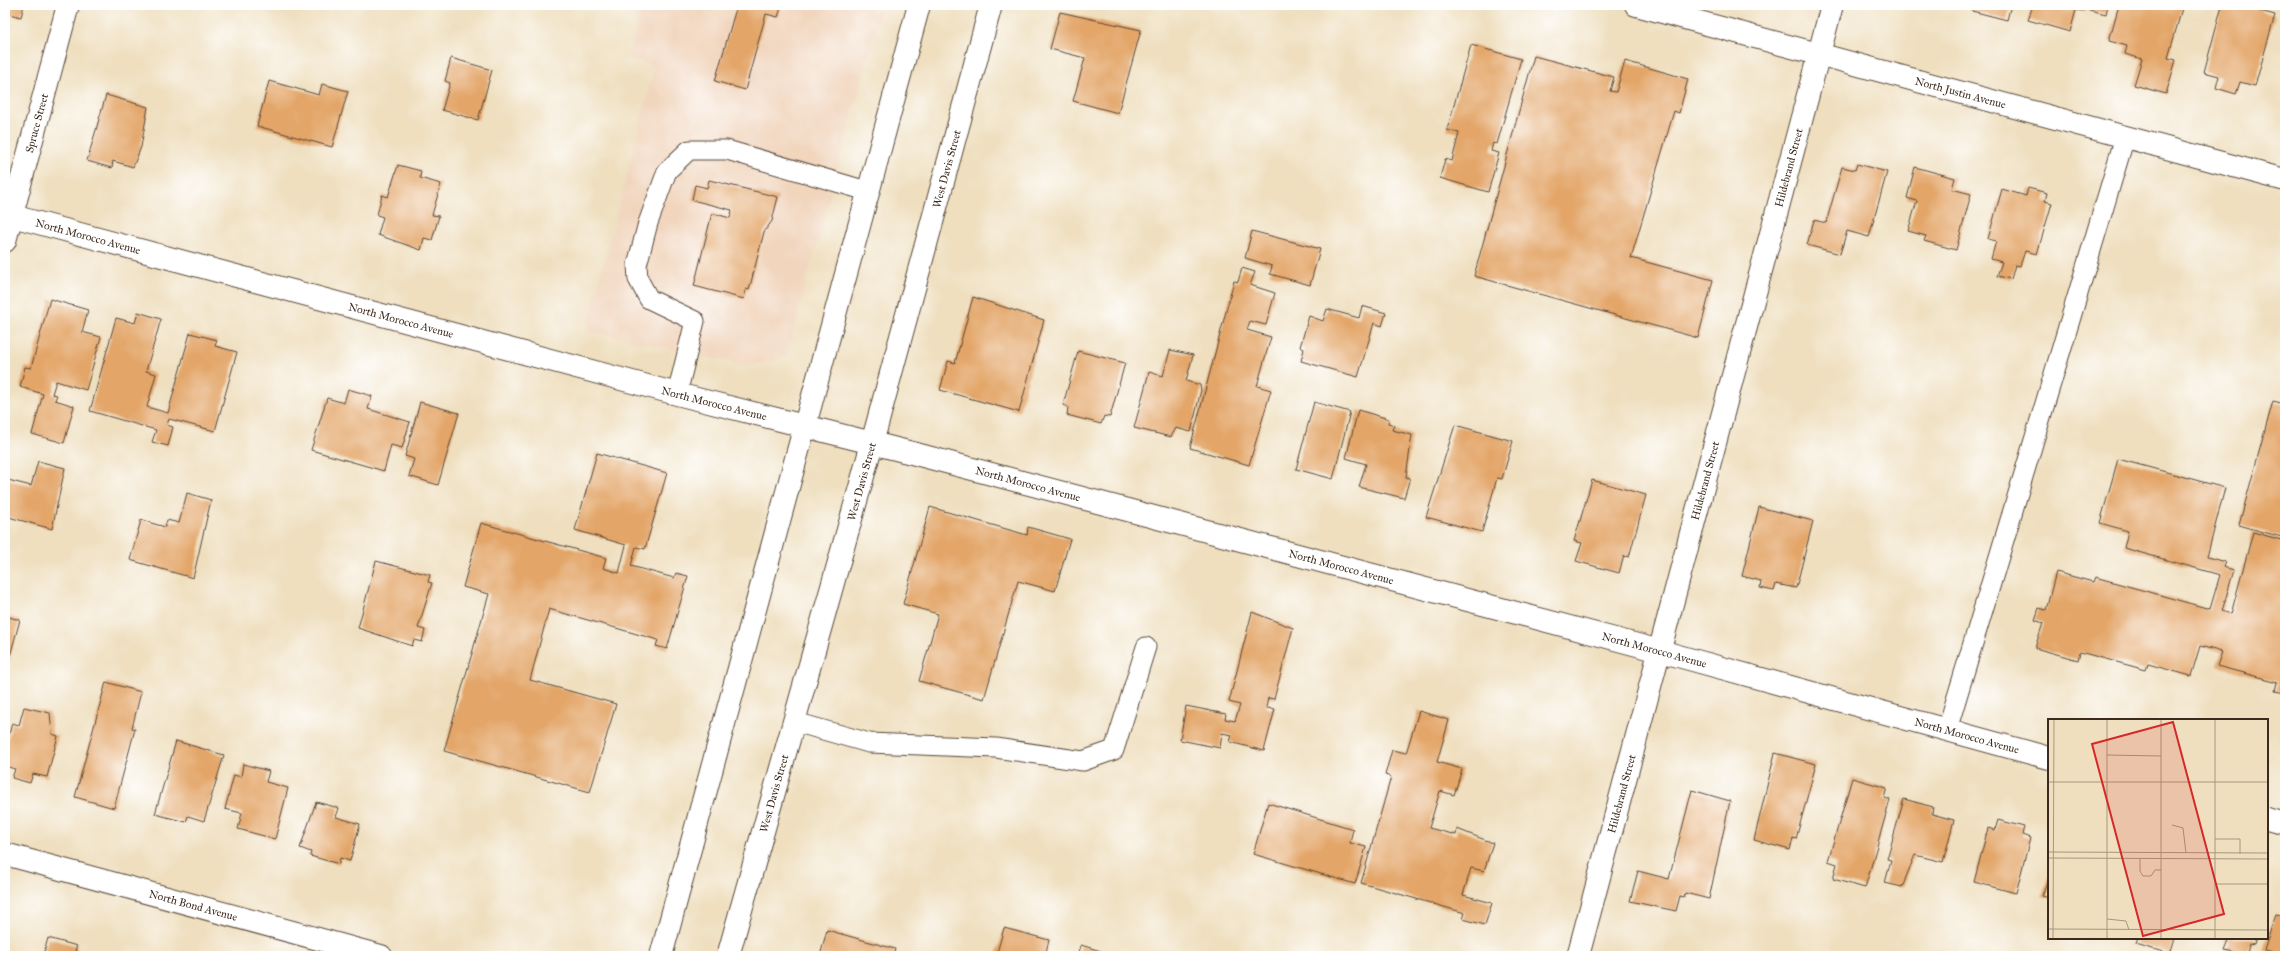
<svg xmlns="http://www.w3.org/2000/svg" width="2290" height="961" font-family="'IM FELL Great Primer',serif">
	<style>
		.built { fill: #f1d5bd }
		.building { fill: #e3a567 }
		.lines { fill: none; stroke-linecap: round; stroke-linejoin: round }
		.service-casing { stroke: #564536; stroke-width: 21 }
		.minor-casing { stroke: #564536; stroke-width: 24 }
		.secondary-casing { stroke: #564536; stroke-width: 24 }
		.service { stroke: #fff; stroke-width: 19 }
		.minor { stroke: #fff; stroke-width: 22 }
		.secondary { stroke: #fff; stroke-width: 22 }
		.labels { text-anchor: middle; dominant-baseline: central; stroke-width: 3.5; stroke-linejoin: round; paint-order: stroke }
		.street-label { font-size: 11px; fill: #3b2a1e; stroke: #fff }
		.inset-road { fill: none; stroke: #a7977f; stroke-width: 1 }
		.view { fill: #d62828; fill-opacity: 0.15; stroke: #d62828; stroke-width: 2 }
		.inset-edge { fill: none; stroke: #3b2a1e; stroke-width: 2 }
	</style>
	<rect width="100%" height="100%" fill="#fff"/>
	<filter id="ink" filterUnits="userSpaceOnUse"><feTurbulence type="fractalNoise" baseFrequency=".025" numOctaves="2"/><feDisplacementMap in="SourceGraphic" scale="8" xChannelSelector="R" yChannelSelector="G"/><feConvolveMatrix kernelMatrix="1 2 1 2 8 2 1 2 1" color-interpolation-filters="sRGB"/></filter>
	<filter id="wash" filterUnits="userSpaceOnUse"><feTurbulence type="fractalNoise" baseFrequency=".012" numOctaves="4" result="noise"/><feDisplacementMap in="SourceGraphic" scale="16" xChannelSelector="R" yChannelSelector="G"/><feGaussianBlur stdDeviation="0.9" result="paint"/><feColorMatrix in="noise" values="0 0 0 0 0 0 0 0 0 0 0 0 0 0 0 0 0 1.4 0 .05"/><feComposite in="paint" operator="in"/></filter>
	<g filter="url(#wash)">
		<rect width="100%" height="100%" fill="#efdfbf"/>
		<polygon class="built" points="643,5 882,5 786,357 747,366 587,330 655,66 628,58"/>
		<g id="blocks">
			<g class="building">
				<polygon points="5,5 24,5 21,17 5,13"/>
				<polygon points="737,5 782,5 778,17 766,14 745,90 715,81"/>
				<polygon points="1974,5 2011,5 2007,20 1972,11"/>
				<polygon points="2033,5 2108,5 2106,14 2086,9 2083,11 2076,10 2070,32 2028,20"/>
				<polygon points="2119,5 2183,5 2168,58 2176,60 2166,94 2134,85 2142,59 2125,54 2127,46 2109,41"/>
				<polygon points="2222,5 2256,5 2261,6 2260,11 2275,15 2255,86 2240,82 2236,94 2216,88 2219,76 2204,72"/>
				<polygon points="1060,12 1141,30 1118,113 1073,101 1085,58 1050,49"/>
				<polygon points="1471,45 1521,59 1497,144 1493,143 1491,151 1499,153 1488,192 1440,178 1445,159 1452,161 1459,133 1447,130"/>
				<polygon points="1534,56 1614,77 1610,91 1616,92 1625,61 1688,79 1679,113 1674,111 1631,258 1713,280 1698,338 1474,276"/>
				<polygon points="451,58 492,70 478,120 442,110 450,83 445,81"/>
				<polygon points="269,81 319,95 322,84 348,91 332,147 257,126"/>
				<polygon points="106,95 148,107 141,147 133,167 113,161 112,168 87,161"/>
				<polygon points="1857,164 1887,172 1869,237 1847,231 1840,254 1807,245 1814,220 1826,223 1842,167 1855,170"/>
				<polygon points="398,165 421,171 420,178 441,184 432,215 439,216 432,240 424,238 421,250 378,235 383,217 377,215 382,195 388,197"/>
				<polygon points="1915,167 1955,178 1952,189 1971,194 1956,250 1924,241 1926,236 1908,231 1917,201 1907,198"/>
				<polygon points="709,180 778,197 772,221 764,232 749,290 746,289 744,299 694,286 712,213 730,218 732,210 692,200 695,185 707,188"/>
				<polygon points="2028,188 2047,193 2045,201 2052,203 2037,254 2025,251 2020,266 2015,265 2011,279 1997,276 2002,262 1991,259 1996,241 1988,239 2002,189 2026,196"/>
				<polygon points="1252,231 1320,249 1310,285 1270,274 1272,266 1245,258"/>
				<polygon points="1242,268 1255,272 1250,285 1275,293 1266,325 1250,321 1247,330 1271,337 1257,386 1271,390 1249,465 1190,448 1234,281 1238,282"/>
				<polygon points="973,297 1044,320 1019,412 940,390 948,361 955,363"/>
				<polygon points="50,299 88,310 82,332 101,337 86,390 56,381 52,394 57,395 55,400 74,406 64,443 32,434 43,394 20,387 25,367 31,368"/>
				<polygon points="1362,306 1386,313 1382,326 1374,323 1358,377 1301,361 1304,349 1300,347 1309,316 1323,321 1327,309 1359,318"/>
				<polygon points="138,312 161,319 146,371 156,374 147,407 168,413 190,333 217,340 215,346 237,352 215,431 169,419 167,425 173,427 168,446 152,442 156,430 90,411 116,318 135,323"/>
				<polygon points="1170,350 1193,355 1186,381 1200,385 1201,390 1191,432 1176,428 1171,437 1134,428 1149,372 1163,376"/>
				<polygon points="1078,351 1125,363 1110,417 1104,416 1101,424 1067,415 1068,407 1063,405"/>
				<polygon points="348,389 372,396 368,409 410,422 402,448 391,445 384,471 311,450 327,398 344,403"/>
				<polygon points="2273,401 2285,404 2285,538 2239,525"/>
				<polygon points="420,402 459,413 438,485 409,476 414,459 405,456"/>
				<polygon points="1314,402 1350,412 1333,479 1296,469"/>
				<polygon points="1358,410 1389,419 1388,423 1394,425 1392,430 1412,435 1406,477 1410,478 1404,498 1359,487 1366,464 1346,458"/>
				<polygon points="1455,425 1513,441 1502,479 1497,478 1482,532 1426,517"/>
				<polygon points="597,453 667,473 645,549 636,547 631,566 674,578 676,573 688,576 667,649 656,646 658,640 549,609 530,680 616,704 590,792 444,751 489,594 463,587 481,523 606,558 603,568 619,573 626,545 575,530"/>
				<polygon points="2118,459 2225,488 2207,557 2225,562 2223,567 2234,570 2222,611 2231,614 2253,532 2285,541 2285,693 2275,691 2277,682 2217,666 2222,652 2200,646 2191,676 2148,664 2146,670 2080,652 2078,660 2035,648 2043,623 2035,620 2039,608 2046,610 2056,572 2093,582 2095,577 2210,609 2220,575 2124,548 2128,531 2100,523"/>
				<polygon points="38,461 65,468 52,529 5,516 5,489 8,480 31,486"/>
				<polygon points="1592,480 1646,495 1629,557 1624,556 1619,573 1576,561 1582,543 1574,541"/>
				<polygon points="187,493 211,500 193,578 130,560 141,520 165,527 167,520 179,523"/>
				<polygon points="930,507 1027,535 1028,527 1070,539 1055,591 1018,581 984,699 919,681 938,614 903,604"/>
				<polygon points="1759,507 1813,521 1796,588 1776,584 1774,591 1760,588 1761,581 1742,576"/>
				<polygon points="376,561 430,575 428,582 432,583 418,628 425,630 422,642 414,640 412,646 358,628"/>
				<polygon points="1252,612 1293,628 1274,699 1268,698 1266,708 1275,709 1264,751 1230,742 1232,735 1222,733 1220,748 1180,740 1186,706 1226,714 1225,719 1235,721 1240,705 1229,702"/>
				<polygon points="5,616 20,620 5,674"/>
				<polygon points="106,682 141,692 132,728 135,729 114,808 75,797"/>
				<polygon points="24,707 50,713 52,734 58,736 47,777 33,774 30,783 12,778 15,769 5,766 5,750 12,723 19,725"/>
				<polygon points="1419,711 1449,720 1437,762 1462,769 1454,795 1440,791 1429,828 1456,835 1457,829 1493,843 1484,871 1471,868 1463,895 1492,903 1485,925 1463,919 1465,913 1361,883 1391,777 1385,775 1392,750 1406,753"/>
				<polygon points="176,741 224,755 204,821 188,816 186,822 155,814"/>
				<polygon points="1775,753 1816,764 1796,839 1793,838 1790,850 1754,840"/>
				<polygon points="243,764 269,771 266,782 288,788 275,839 238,829 242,813 225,809 234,775 241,777"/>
				<polygon points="1852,778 1887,788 1884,798 1890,800 1865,888 1833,879 1837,864 1828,861"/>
				<polygon points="1692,790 1730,801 1709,899 1685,893 1684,897 1680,896 1676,911 1630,901 1638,871 1669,879"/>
				<polygon points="1904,799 1933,807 1932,814 1954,820 1943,862 1915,855 1902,887 1885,883 1891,860 1887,859"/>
				<polygon points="316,802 339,808 336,817 360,824 350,861 340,858 339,864 310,856 311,852 300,848"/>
				<polygon points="1268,803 1353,829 1350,843 1366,847 1355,884 1253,854"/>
				<polygon points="1998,820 2024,827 2022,835 2030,838 2016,893 1974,882 1988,828 1995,830"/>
				<polygon points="2049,876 2049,898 2042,896"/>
				<polygon points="2275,914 2285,916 2285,956 2264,951"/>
				<polygon points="1004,928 1049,940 1045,956 996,956"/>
				<polygon points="827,930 895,949 893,956 820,956"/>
				<polygon points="48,938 77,946 75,951 85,954 85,956 43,956"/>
				<polygon points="2138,938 2175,938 2170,954 2136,944"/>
				<polygon points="2218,938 2256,938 2254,945 2250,944 2247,956 2225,951 2229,941"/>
				<polygon points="1081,945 1117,956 1078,956"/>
				<polygon points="123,953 133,955 133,956 122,956"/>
			</g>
		</g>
	</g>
	<g filter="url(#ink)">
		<use href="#blocks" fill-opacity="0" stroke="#564536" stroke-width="1"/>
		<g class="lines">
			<defs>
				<g id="service">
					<polyline points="677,394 695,321 649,299 638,279 637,265 648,223 667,171 689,150 727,150 867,191"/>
					<polyline points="795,722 869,743 996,748 1083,761 1114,750 1146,647"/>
					<polyline points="1947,730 2125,137"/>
				</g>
				<g id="minor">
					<path id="s1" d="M1636,5l649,175"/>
					<path id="s2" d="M5,214l672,180 235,59 748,198 389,107"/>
					<path id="s3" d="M5,241l63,-236"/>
					<polyline points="2267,819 2285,824"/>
					<path id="s4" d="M5,854l376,102"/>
					<path id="s5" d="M1578,956l254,-951"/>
				</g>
				<g id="secondary">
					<path d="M661,956c87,-317 170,-635 258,-951"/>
					<path id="s6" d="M728,956l134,-476 129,-475"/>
				</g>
			</defs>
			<use href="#service" class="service-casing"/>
			<use href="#minor" class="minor-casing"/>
			<use href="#secondary" class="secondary-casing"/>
			<use href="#service" class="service"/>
			<use href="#minor" class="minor"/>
			<use href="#secondary" class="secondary"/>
		</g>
	</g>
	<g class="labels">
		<g class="street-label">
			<text stroke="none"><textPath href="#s1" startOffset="336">North Justin Avenue</textPath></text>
			<text stroke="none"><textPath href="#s3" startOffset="122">Spruce Street</textPath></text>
			<text stroke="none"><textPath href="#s5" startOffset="816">Hildebrand Street</textPath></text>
			<text stroke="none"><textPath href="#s6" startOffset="817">West Davis Street</textPath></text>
			<text stroke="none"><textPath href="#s2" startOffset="86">North Morocco Avenue</textPath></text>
			<text stroke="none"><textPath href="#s2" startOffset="410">North Morocco Avenue</textPath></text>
			<text stroke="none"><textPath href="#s2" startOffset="734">North Morocco Avenue</textPath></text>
			<text stroke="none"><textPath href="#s6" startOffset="493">West Davis Street</textPath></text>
			<text stroke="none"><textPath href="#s5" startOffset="492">Hildebrand Street</textPath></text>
			<text stroke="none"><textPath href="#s2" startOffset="1058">North Morocco Avenue</textPath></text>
			<text stroke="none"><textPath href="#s2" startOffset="1382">North Morocco Avenue</textPath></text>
			<text stroke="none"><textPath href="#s2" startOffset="1706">North Morocco Avenue</textPath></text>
			<text stroke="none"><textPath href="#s2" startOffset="2030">North Morocco Avenue</textPath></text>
			<text stroke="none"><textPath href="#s6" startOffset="169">West Davis Street</textPath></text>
			<text stroke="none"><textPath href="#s5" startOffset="168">Hildebrand Street</textPath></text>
			<text stroke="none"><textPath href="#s4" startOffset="195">North Bond Avenue</textPath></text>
		</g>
	</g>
	<g transform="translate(2048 719)">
		<rect width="220" height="220" fill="#efdfbf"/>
		<path class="inset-road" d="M59,0v220M113,0v220M167,0v220M59,36l54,1M0,63h220M124,106l11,3 3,25M167,120h25v15M0,133l220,1M0,139l220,1M92,140v12l3,5h8l4,-6h6M167,165h53M59,200l19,2 3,9M0,210l220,1M5,220l1,-220"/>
		<path class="view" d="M125,3l51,192 -81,22 -51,-192z"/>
		<rect width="220" height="220" class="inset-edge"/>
	</g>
	<rect width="2290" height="961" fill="none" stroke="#fff" stroke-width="20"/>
</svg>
